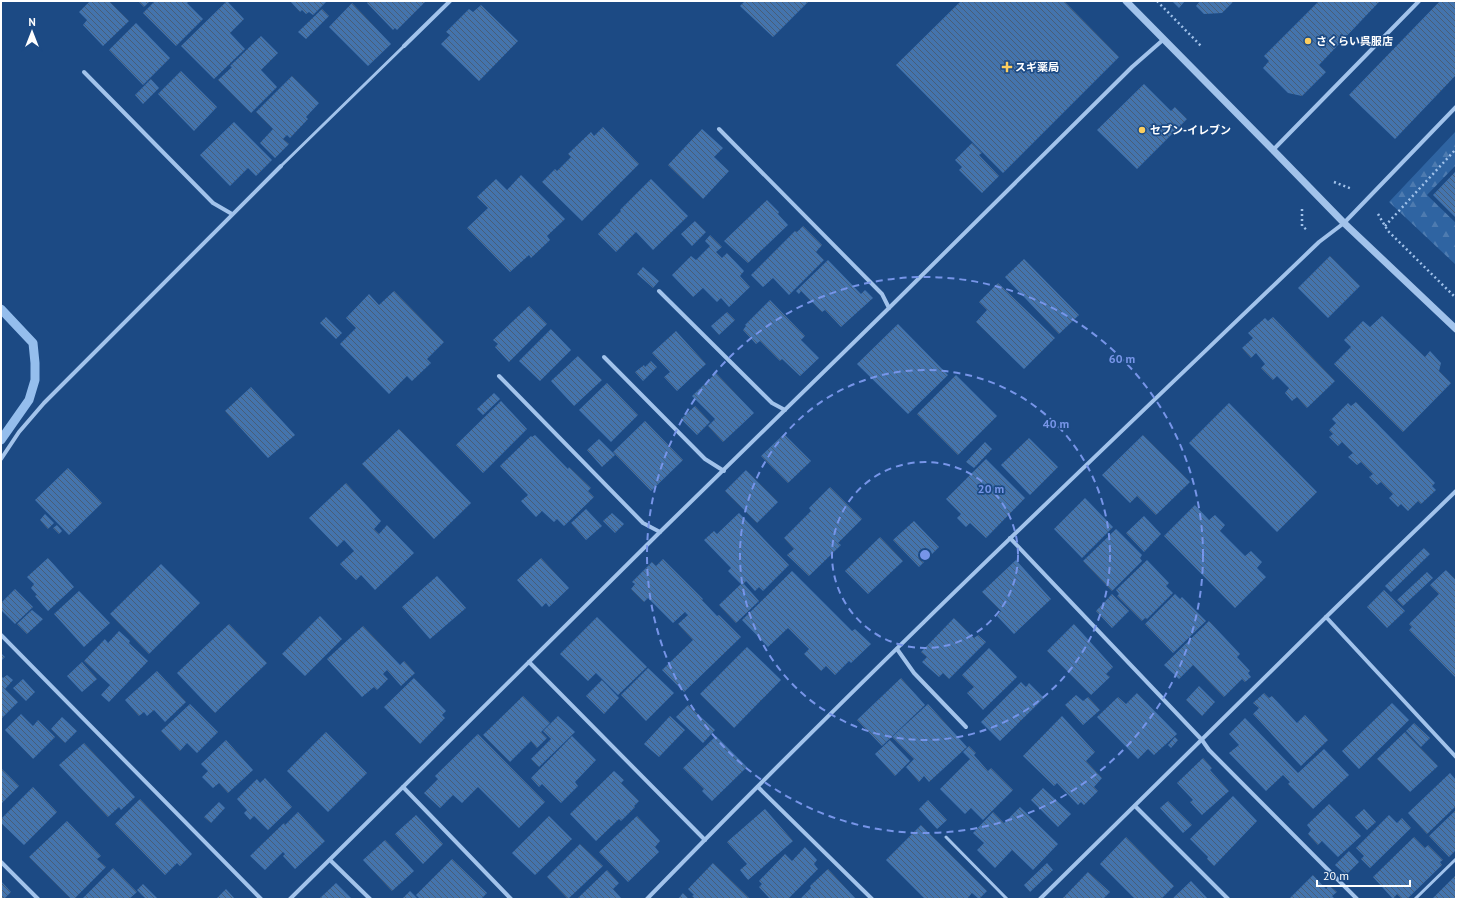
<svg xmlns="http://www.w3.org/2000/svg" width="1457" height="900" font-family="'PT Sans','Noto Sans JP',sans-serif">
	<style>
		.forest { fill: url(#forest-firs) }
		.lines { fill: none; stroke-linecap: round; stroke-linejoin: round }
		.stream { stroke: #95beed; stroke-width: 9 }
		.building { fill: url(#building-back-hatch) }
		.path { stroke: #a2c3eb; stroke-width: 2.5; stroke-dasharray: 2 3; stroke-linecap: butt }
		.service { stroke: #a2c3eb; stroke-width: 3 }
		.minor { stroke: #a2c3eb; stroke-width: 4 }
		.tertiary { stroke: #a2c3eb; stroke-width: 7 }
		.ring { fill: none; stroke: #7795e8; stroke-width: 2; stroke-dasharray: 7 5 }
		.poi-dot { fill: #fcce5f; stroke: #1c4a84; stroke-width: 1.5 }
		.labels { text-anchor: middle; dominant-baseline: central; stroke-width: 3.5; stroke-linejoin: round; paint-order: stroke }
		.poi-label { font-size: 11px; font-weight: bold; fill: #fff; stroke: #1c4a84; text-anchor: start }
		.centre { fill: #7795e8; stroke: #1c4a84; stroke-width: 2 }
		.ring-label { font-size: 12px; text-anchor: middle; font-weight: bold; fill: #7795e8; stroke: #1c4a84; stroke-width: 3.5; stroke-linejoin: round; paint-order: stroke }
	</style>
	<defs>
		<pattern id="forest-firs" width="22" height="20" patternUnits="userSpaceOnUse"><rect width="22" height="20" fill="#2f64a2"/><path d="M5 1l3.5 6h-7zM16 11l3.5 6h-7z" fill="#4e7bb0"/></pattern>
		<pattern id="building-back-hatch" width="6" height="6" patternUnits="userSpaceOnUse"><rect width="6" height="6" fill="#4474ad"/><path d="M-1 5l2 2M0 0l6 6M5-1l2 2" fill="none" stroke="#485e78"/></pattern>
	</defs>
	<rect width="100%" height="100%" fill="#1c4a84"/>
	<polygon class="forest" points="1456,131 1456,165 1427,195 1456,223 1456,265 1389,202"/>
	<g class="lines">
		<polyline class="stream" points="1,309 33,343 35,363 35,380 29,400 1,440"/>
	</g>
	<g class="building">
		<polygon points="90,1 109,1 129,21 103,46 83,25 87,20 79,12"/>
		<polygon points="138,1 150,1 144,7"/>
		<polygon points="155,1 189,1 187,3 203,19 176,46 143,13"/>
		<polygon points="227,1 244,19 230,33 245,49 214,79 181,46"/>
		<polygon points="290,1 327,1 313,15 309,12 306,14 302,10 300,12"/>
		<polygon points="369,1 426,1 397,30 395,28 393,30 367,3"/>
		<polygon points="745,1 809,1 773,37 740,6"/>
		<polygon points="961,1 1064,1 1119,57 1003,173 896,65"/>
		<polygon points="1172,1 1185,1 1179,8"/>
		<polygon points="1200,1 1234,1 1222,13 1204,14 1196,6"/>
		<polygon points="1319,1 1378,1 1379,2 1319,65 1326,72 1302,96 1288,93 1263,68 1269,61 1264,56"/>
		<polygon points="1440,1 1456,1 1456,75 1395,139 1349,95"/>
		<polygon points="352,3 391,44 368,66 329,27"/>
		<polygon points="481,5 518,41 479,81 441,44 450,35 446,32 469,9 473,12"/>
		<polygon points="322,9 329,16 306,39 298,32"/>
		<polygon points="136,23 170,58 143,85 109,50"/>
		<polygon points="261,36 278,53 261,70 277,87 251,113 218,80 232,67 230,66"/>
		<polygon points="181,71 217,107 194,131 158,94"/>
		<polygon points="292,76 319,103 306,117 308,119 290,138 287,135 283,139 289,144 275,158 260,143 273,129 256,112"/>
		<polygon points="151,79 159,88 143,104 135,95"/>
		<polygon points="1144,84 1171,111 1175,107 1187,119 1137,169 1097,130"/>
		<polygon points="234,122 272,160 256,176 248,168 230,186 200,155"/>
		<polygon points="603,127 639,164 582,221 542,182 555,169 557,171 571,157 568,154 591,132 594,136"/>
		<polygon points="702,129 723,148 714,157 729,171 703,199 668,165"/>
		<polygon points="972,143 982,153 979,155 999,176 982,193 959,170 962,167 955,160"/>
		<polygon points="1456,171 1456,218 1433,195"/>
		<polygon points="521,175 565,219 547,236 550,240 531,258 529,255 510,272 467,228 488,208 477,197 496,179 507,190"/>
		<polygon points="651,179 688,216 653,250 636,232 616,252 598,234 621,211 620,210"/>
		<polygon points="767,200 779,212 778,214 788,225 748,263 724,241"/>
		<polygon points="695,221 706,232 692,246 681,234"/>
		<polygon points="803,226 822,245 816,252 824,260 789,295 773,278 763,287 751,275 795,231 797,232"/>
		<polygon points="710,235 722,247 716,252 722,258 727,253 744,271 740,276 750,287 729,307 721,298 717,302 703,288 693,297 672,275 691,256 696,260 710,246 705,241"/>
		<polygon points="1330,256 1360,286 1328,318 1298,288"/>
		<polygon points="1024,259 1079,315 1059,334 1005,277"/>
		<polygon points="828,260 861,294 865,290 873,298 841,327 825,310 822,312 801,291 799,294 796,291"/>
		<polygon points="643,267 659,281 653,288 637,274"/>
		<polygon points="998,283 1055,338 1024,369 976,322 987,310 979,302"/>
		<polygon points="394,291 444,342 427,359 431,363 412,381 407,376 389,394 340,344 356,328 346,318 369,294 379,305"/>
		<polygon points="770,300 805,336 801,340 819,358 800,376 782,359 780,361 760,341 756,344 743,330 746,326 745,325"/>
		<polygon points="529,306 547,324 509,362 495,347 498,344 493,340"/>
		<polygon points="727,312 735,320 719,335 711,326"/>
		<polygon points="1382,316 1425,357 1430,351 1441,363 1439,371 1451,383 1403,432 1334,364 1351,347 1344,340 1363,321 1370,327"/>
		<polygon points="326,317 342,333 336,339 320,323"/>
		<polygon points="1273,317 1335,381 1307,408 1297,397 1292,401 1285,393 1289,388 1277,376 1273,380 1261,368 1265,364 1256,353 1251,358 1242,348 1253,338 1248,333 1265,318 1268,321"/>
		<polygon points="898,324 948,375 908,414 857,364"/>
		<polygon points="551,329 571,350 540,381 519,361"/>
		<polygon points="676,331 706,364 677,391 664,377 670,372 652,353"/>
		<polygon points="578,356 602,380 574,406 551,381"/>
		<polygon points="651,361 657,367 643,381 635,372 644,365 645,367"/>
		<polygon points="716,373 754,413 723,442 708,426 715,419 692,396"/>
		<polygon points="956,375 997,416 958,455 917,414"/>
		<polygon points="607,383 638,415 611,442 579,410"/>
		<polygon points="251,387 295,435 268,458 225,411"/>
		<polygon points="494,393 500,399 483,415 477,409"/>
		<polygon points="501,401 527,429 483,473 456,445"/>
		<polygon points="1356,402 1435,483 1432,486 1436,490 1421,504 1418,501 1408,511 1401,504 1398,507 1389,498 1393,494 1381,482 1377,485 1369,477 1373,474 1361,462 1357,465 1348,457 1353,453 1342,442 1338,446 1329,437 1333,434 1329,430 1336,423 1332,419 1348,403 1351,406"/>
		<polygon points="1229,403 1317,492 1277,532 1189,443"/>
		<polygon points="695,406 710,422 697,435 681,419"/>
		<polygon points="645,421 683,460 651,491 613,452"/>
		<polygon points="399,429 471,503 434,539 362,464"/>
		<polygon points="784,434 811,461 788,483 761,456"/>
		<polygon points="535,435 568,469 569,467 591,488 588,491 594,497 564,526 557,519 554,522 542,511 536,517 521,501 528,495 500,466 531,436 532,437"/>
		<polygon points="1143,435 1190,482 1156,515 1137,496 1130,503 1102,475"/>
		<polygon points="1029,438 1058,467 1030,495 1001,465"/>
		<polygon points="599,439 615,455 602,467 587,450"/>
		<polygon points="985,442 992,449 974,468 966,462"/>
		<polygon points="986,459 1025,498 986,538 970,523 966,527 957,518 961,514 946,499"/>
		<polygon points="68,468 102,503 69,535 35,500"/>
		<polygon points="746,470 778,502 757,523 725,491"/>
		<polygon points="346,483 381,521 374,529 379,534 387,525 414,553 375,590 361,575 356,580 340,564 354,551 344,540 337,547 309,518"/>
		<polygon points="830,487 862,519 838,543 841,545 809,576 787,555 794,549 784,538 811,511 809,508"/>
		<polygon points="1085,498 1113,527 1082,558 1054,529"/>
		<polygon points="1195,505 1209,520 1215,515 1225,525 1220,531 1245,556 1251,551 1262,562 1257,568 1266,577 1235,608 1164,536"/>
		<polygon points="586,509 602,526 586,540 571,523"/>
		<polygon points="612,513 624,524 615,533 603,521"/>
		<polygon points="739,513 789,565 763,591 759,587 755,591 746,581 742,586 744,584 759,601 736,623 719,605 741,584 728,571 731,568 704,540 714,531 717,534"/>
		<polygon points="45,514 54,523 48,529 40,520"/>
		<polygon points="1144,516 1161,534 1144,552 1126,533"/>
		<polygon points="914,521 939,547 919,567 893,540"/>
		<polygon points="57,525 62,531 59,534 53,528"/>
		<polygon points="1116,529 1142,555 1140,558 1142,561 1112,591 1083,561"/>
		<polygon points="880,537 903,561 868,594 845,571"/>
		<polygon points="1424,548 1430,554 1391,592 1385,586"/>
		<polygon points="48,558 74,587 48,611 35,596 37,595 31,588 34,584 27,577"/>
		<polygon points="541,558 569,588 549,607 546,603 542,607 517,580"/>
		<polygon points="663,559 703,599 702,600 717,616 719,615 741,637 684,692 662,670 693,640 678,624 688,615 685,612 673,623 648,598 644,602 631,589 635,584 632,582 652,562 656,566"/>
		<polygon points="1016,560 1051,599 1014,634 997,616 1001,611 982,592"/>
		<polygon points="1147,560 1169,583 1166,586 1173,593 1147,619 1145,618 1142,621 1117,596 1119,594 1116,590"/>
		<polygon points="161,564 200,603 149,654 110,614"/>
		<polygon points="1446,570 1456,580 1456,678 1409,630 1412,627 1409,624 1439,594 1430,585"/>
		<polygon points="792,571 852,631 855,629 871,644 851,663 849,661 835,675 826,666 821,671 804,654 809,649 788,628 768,647 742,620"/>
		<polygon points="1427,572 1433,578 1403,606 1397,600"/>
		<polygon points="437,576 466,608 430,639 402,607"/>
		<polygon points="15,589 33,607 15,624 1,610 1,603"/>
		<polygon points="1384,590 1405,611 1387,628 1367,607"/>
		<polygon points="79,591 110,623 84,647 54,614"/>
		<polygon points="1112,594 1129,611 1112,628 1096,611"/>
		<polygon points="1175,594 1180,599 1182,597 1206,621 1173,653 1145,624"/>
		<polygon points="32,610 43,619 27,634 17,624"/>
		<polygon points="320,616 342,639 305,676 282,654"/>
		<polygon points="597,617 647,667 618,695 596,673 588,681 560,654"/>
		<polygon points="954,618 974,638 978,635 986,642 949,679 943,673 939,677 922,662 927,657 921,652"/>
		<polygon points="1209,621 1240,654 1237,657 1250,671 1248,673 1251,677 1245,682 1242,679 1224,697 1193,665 1179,679 1164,665"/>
		<polygon points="229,624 267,663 215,713 177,673"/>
		<polygon points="1074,624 1113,667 1106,674 1110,677 1091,695 1047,651"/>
		<polygon points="363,626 400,665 404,661 415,673 401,686 387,670 383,674 388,679 377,690 374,687 362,697 327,659"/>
		<polygon points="119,631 130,641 129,643 148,661 109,702 101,695 110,685 84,661 105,639 108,643"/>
		<polygon points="747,647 781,680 734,728 700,694"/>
		<polygon points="989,648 1017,677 983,710 967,693 974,687 962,675"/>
		<polygon points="1,653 5,657 1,661"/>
		<polygon points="82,662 97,679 82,692 67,676"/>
		<polygon points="648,668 674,693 646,721 621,695"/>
		<polygon points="157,671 186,702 165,722 154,710 147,716 144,712 139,716 125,700"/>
		<polygon points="7,675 13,680 5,689 18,702 1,719 1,676 3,678"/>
		<polygon points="414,678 446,711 442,715 445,718 420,744 384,707"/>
		<polygon points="901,678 925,705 882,746 857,720"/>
		<polygon points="23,679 35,692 26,701 13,688"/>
		<polygon points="602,680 619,698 604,714 586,696"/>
		<polygon points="1021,682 1026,687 1029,683 1044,698 1000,741 981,722"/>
		<polygon points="1199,686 1215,702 1202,716 1186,700"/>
		<polygon points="1137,693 1177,734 1154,755 1148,749 1138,759 1097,717 1118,697 1126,704"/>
		<polygon points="1264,693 1269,698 1272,696 1297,723 1305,715 1328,740 1301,766 1253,714 1259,708 1253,703"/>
		<polygon points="1076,695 1083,701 1088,697 1100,710 1083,725 1065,705"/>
		<polygon points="523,696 550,723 541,732 547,738 537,748 531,741 510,762 483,735"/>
		<polygon points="1392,703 1409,720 1359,769 1342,751"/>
		<polygon points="190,704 218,732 197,753 187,743 180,751 161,731"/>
		<polygon points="928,704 967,747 929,782 924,776 919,782 906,767 914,759 892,737"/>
		<polygon points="688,705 715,730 703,743 676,717"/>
		<polygon points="21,714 33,726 38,720 55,737 33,759 5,730"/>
		<polygon points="558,716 575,732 539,767 531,759 551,739 543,731"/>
		<polygon points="670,716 685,730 659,757 644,744"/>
		<polygon points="1062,716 1095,752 1086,761 1102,778 1094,787 1098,791 1084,805 1081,802 1078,805 1057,783 1054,786 1023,756"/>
		<polygon points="62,717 77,731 65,743 51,729"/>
		<polygon points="1245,718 1298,773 1324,749 1349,775 1313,809 1288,784 1290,782 1283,775 1266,791 1229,753 1239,745 1229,734"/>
		<polygon points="1414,723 1430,738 1421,747 1406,731"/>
		<polygon points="326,732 367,773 328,812 287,771"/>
		<polygon points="1405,732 1438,766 1410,792 1377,759"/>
		<polygon points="478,734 545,802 519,828 478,787 462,803 453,795 440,808 424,793 438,779 435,776"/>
		<polygon points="572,736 596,760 575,782 578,786 561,803 542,784 539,787 531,778"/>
		<polygon points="716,736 747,767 712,801 702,791 704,789 683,768"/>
		<polygon points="1175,737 1178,740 1171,748 1168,745"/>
		<polygon points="226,740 253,770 228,793 219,783 213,788 202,777 208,771 201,764"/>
		<polygon points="890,740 910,761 895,776 875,754"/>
		<polygon points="84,743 135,797 121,810 119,807 108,817 59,765"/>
		<polygon points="969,746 976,753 974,755 988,771 991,768 1013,790 983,820 971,808 965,814 940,789 970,759 963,752"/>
		<polygon points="1203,758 1212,768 1210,770 1229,791 1202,815 1190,802 1193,800 1177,783"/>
		<polygon points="1,768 19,786 1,804"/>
		<polygon points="614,771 624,780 621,783 639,801 634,806 635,807 621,821 619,819 596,841 570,814"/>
		<polygon points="1450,773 1456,780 1456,806 1427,834 1408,813"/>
		<polygon points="265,778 292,807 268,830 254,816 250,820 244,813 247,810 237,799 257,779 260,783"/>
		<polygon points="33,787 57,812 24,845 1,823 1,819"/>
		<polygon points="1043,788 1071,814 1058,827 1031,800"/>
		<polygon points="1233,796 1257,821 1214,866 1207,859 1208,857 1190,839"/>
		<polygon points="140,799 192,854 180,866 177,863 165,875 115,824"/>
		<polygon points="928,800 947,820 937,829 919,809"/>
		<polygon points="1168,801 1192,825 1183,833 1160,808"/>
		<polygon points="219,802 225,808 211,823 204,817"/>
		<polygon points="1329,804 1361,836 1338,857 1322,841 1318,845 1308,834 1311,830 1307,825"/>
		<polygon points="1020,807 1058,844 1033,870 1012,850 995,868 977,850 984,843 973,833 993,812 1004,823"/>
		<polygon points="765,809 793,841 748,880 740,870 747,864 727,842"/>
		<polygon points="1364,809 1376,822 1367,830 1355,817"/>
		<polygon points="1456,810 1456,850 1449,857 1429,836"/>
		<polygon points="298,812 325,841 295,869 283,856 285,854 283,852 265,870 250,856 284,823 285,825"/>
		<polygon points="416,815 443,844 423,864 395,834"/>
		<polygon points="1389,815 1397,823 1402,818 1411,828 1370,868 1361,859 1364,856 1356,848"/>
		<polygon points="549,816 572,839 535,875 512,853"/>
		<polygon points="637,816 660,841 655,847 659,852 628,882 599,852"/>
		<polygon points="67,821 101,856 97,859 106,867 74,899 71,899 29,857"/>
		<polygon points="921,825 987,891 979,899 972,893 967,899 925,899 886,860"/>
		<polygon points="1126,837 1174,886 1161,899 1135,899 1100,864"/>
		<polygon points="1414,837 1425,848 1428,845 1443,860 1440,862 1442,865 1407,899 1402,899 1397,894 1393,899 1373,877"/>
		<polygon points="385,840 414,871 392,891 363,860"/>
		<polygon points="580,844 603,866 568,899 547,877"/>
		<polygon points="805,847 817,860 814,864 818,869 788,899 770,899 759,887 762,884 759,881 785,854 792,861"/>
		<polygon points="1349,851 1359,862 1346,875 1335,865"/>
		<polygon points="452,859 487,893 481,899 420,899 416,895"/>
		<polygon points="713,863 750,899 695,899 692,896 694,895 688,889"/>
		<polygon points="1047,863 1053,870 1030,892 1024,885"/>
		<polygon points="113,868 137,892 129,899 82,899"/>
		<polygon points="828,869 856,899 800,899 811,888 810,886"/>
		<polygon points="607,870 619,883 613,889 621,898 620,899 577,899"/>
		<polygon points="1088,872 1110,892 1103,899 1062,899"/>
		<polygon points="1313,875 1326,889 1329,885 1337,892 1332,896 1335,899 1289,899"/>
		<polygon points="1455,876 1456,899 1432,899"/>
		<polygon points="1,881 11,892 4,899 1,899"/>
		<polygon points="1191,881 1208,899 1172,899"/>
		<polygon points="336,883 352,899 319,899"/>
		<polygon points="143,884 158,899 146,899 137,890"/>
		<polygon points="226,889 235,899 216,899"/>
		<polygon points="410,891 418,899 402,899"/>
		<polygon points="683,893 689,899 678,899"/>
	</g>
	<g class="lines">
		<g class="path">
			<polyline points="1157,1 1202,47"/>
			<polyline points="1334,182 1352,189"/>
			<polyline points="1302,209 1302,226 1307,230"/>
			<polyline points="1378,214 1388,231 1456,298"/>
			<polyline points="1385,226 1456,149"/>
		</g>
		<g class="service">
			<polyline points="281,166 404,46"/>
			<polyline points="946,837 1007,899"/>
			<polyline points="1415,899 1456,859"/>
		</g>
		<g class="minor">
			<polyline points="404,46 450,1"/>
			<polyline points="84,72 213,203 232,214"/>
			<polyline points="719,129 882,294 889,308"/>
			<polyline points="1273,150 1419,1"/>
			<polyline points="659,291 772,403 785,410"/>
			<polyline points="604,357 705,459 724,471"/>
			<polyline points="499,376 643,523 660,532"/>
			<polyline points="1,459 19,432 44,403 281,166"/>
			<polyline points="1010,538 1202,740 1209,750 1357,899"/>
			<polyline points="1326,617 1456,757"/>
			<polyline points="1,635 261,899"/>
			<polyline points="897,649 914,673 966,727"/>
			<polyline points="529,662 705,840"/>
			<polyline points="403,787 511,899"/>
			<polyline points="758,787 872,899"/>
			<polyline points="1135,806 1228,899"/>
			<polyline points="330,860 370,899"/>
			<polyline points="1,862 38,899"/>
			<polyline points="290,899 660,532 889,308 1132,67 1164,39"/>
			<path d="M647,899c218,-225 446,-440 672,-657l25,-19 112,-116"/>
			<polyline points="1040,899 1326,617 1456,491"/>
		</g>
		<polyline class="tertiary" points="1126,1 1273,150 1344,223 1456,329"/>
	</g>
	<g class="ring">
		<circle cx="925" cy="555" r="93"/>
		<circle cx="925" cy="555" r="185"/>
		<circle cx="925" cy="555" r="278"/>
	</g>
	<g class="poi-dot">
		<circle cx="1308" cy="41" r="4"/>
		<path d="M1005 61h4v4h4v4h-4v4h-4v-4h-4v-4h4z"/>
		<circle cx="1142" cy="130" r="4"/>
	</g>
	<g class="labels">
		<g class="poi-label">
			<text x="1316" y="41">さくらい呉服店</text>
			<text x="1015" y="67">スギ薬局</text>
			<text x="1150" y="130">セブン-イレブン</text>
		</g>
	</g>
	<circle cx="925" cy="555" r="6" class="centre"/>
	<g class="ring-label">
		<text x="1122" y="363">60 m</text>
		<text x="1056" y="428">40 m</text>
		<text x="991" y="493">20 m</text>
	</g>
	<rect width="1457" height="900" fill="none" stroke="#ffffff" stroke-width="4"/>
	<g transform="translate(32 32)" stroke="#1c4a84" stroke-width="3" paint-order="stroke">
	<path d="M0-3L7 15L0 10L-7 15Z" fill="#ffffff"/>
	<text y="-6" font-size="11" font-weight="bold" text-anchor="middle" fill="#ffffff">N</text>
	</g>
	<path d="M1317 880v6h93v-6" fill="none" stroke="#ffffff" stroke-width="2"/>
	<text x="1323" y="880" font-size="12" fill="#ffffff" stroke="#1c4a84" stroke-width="3" paint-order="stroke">20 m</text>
</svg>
